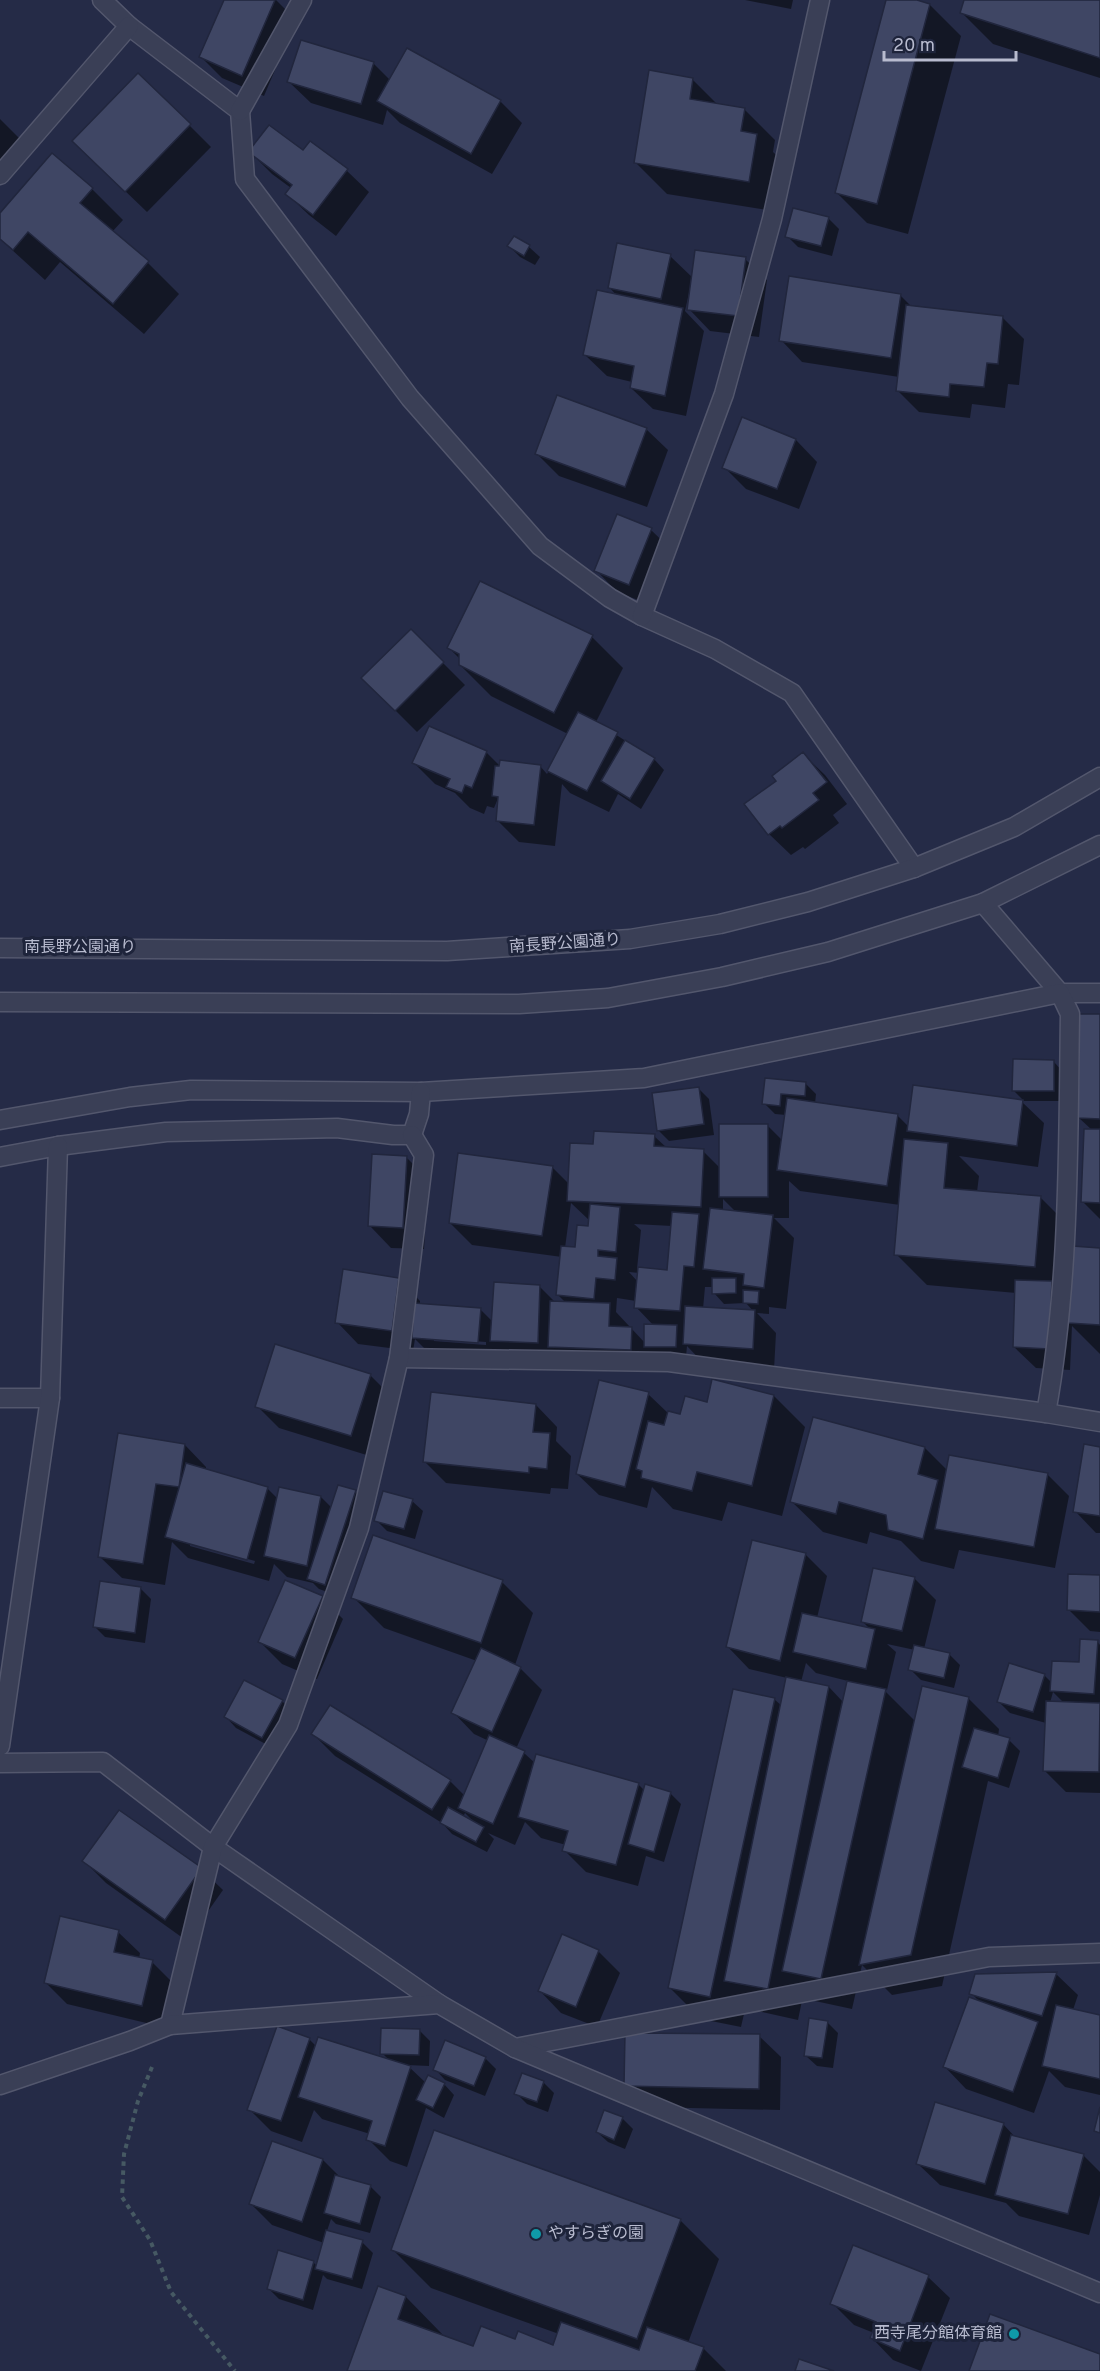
<svg xmlns="http://www.w3.org/2000/svg" width="1100" height="2371" font-family="Overpass,'Noto Sans JP',sans-serif">
	<style>
		.shadow { fill: #0007; fill-rule: evenodd }
		.building { fill: #3f4664; stroke: #21263d; stroke-width: 1.5 }
		.lines { fill: none; stroke-linecap: round; stroke-linejoin: round }
		.minor-casing { stroke: #53576d; stroke-width: 21 }
		.path { stroke: #465963; stroke-width: 4; stroke-dasharray: 4.5 4.5; stroke-linecap: butt }
		.minor { stroke: #3a3f56; stroke-width: 18 }
		.culture-dot { fill: #0f9aa8; stroke: #1e243b; stroke-width: 2 }
		.labels { text-anchor: middle; dominant-baseline: central; stroke-width: 6; stroke-linejoin: round; paint-order: stroke }
		.street-label { font-size: 16px; fill: #b8bbcf; stroke: #1e243b }
		.poi-label { font-size: 16px; fill: #b8bbcf; stroke: #1e243b; text-anchor: start }
	</style>
	<rect width="100%" height="100%" fill="#252b47"/>
	<g class="shadow">
		<polygon points="225,0 276,0 296,20 264,96 222,78 201,57"/>
		<polygon points="745,0 793,0 791,9"/>
		<polygon points="888,0 911,0 930,5 961,36 908,234 867,223 836,192"/>
		<polygon points="966,0 1100,0 1100,78 993,44 962,13"/>
		<polygon points="373,63 390,80 500,101 522,123 492,174 400,123 387,110 383,125 311,103 289,82"/>
		<polygon points="692,79 718,105 744,109 775,140 773,152 788,166 780,212 667,194 636,163"/>
		<polygon points="0,119 22,141 0,163"/>
		<polygon points="189,125 211,147 147,212 95,162"/>
		<polygon points="310,143 347,171 369,192 336,236 309,215 287,194 291,188 272,174 250,152 303,152"/>
		<polygon points="92,189 123,220 112,232 148,263 179,294 144,334 60,262 45,280 0,239 0,216"/>
		<polygon points="828,218 839,229 832,256 798,247 787,236"/>
		<polygon points="509,246 529,247 540,257 535,265 520,257"/>
		<polygon points="670,256 693,278 745,259 767,280 759,337 710,331 689,309 691,293 689,293 685,311 704,331 686,416 653,409 631,388 632,382 607,376 585,355 617,296 609,287"/>
		<polygon points="900,295 912,307 1003,318 1024,339 1019,385 1008,384 1005,408 972,404 970,418 919,412 897,390 899,377 802,362 781,340"/>
		<polygon points="743,419 796,440 817,462 799,509 746,489 724,467"/>
		<polygon points="646,429 668,450 647,507 559,476 537,454"/>
		<polygon points="651,530 673,551 651,605 617,592 596,570"/>
		<polygon points="411,631 465,685 417,732 363,678"/>
		<polygon points="592,637 623,668 596,722 654,759 664,770 641,809 618,794 609,812 570,793 562,784 555,846 519,842 497,820 499,796 494,808 487,806 484,814 470,808 455,793 435,784 414,763 429,728 487,753 500,766 540,766 547,774 568,734 491,696 460,665 460,659 449,648"/>
		<polygon points="803,754 825,775 847,804 833,815 839,823 805,849 803,847 791,855 769,834 778,781"/>
		<polygon points="1100,1016 1100,1219 1083,1202 1092,1130 1079,1118"/>
		<polygon points="1054,1062 1064,1073 1064,1101 1024,1101 1013,1090"/>
		<path d="M766,1080l39,3 11,11 -1,10 82,11 12,12 113,-25 22,21 -6,44 -79,-11 20,20 -2,16 64,6 31,31 -7,67 35,-47v105l-28,-28 -2,44 -34,-2 -22,-21 2,-54 -89,-8 -31,-31 4,-49 -100,-14 -11,-10v37h-15l20,20 -8,71 -17,-2v7l-12,-1 19,20 -2,37 -68,-4 -19,-20 -1,11 -34,-4v18l-139,-9 -13,-13 -1,15 -64,-5 -20,-20 -2,12 -55,-7 -21,-22 62,-43 21,22v4l60,4 13,13 47,-35 16,16h10l-8,-8 4,-38 -90,-12 -22,-22 102,-56 17,17 26,-38 59,-10 13,12 36,3 17,17 47,-43 15,15 4,-25 -11,-1 -11,-11zM723,1199l14,14 -14,-2zM571,1203l19,18 -1,7 -13,21 -11,-1zM634,1224l38,2 -4,46 -31,-3 4,-39zM629,1272l10,1 -1,9zM705,1287h9v6l10,11 22,-1 7,8 -50,-2zM617,1298l19,3v6l18,19 -8,18 -30,-32zM434,1338l52,4v3l-52,-4z"/>
		<polygon points="698,1088 709,1099 714,1135 669,1141 658,1130"/>
		<polygon points="406,1157 428,1179 424,1249 391,1248 370,1226"/>
		<polygon points="370,1375 392,1397 373,1457 279,1428 257,1406"/>
		<polygon points="648,1394 669,1414 682,1416 708,1403 774,1396 805,1427 782,1516 728,1502 722,1521 673,1509 652,1487 647,1508 599,1495 577,1474"/>
		<polygon points="536,1405 557,1427 556,1441 571,1456 568,1489 551,1488 550,1494 446,1483 424,1461"/>
		<path d="M185,1445l21,22v3l61,18 11,11 43,-2 11,11 7,-21 17,5 10,10 -30,93 -17,-6 -6,-6 -26,-6 -13,-13 -5,17 -81,-23 -16,-16 -7,43 -43,-7 -22,-21zM190,1543l65,18 -1,3 -64,-18z"/>
		<polygon points="925,1448 948,1471 1047,1474 1069,1496 1055,1568 959,1550 954,1569 921,1561 901,1541 870,1532 867,1544 823,1532 791,1501"/>
		<polygon points="1100,1448 1100,1533 1096,1533 1075,1511"/>
		<polygon points="412,1501 423,1511 415,1539 387,1531 376,1520"/>
		<path d="M805,1554l22,22 -10,42 54,12 -9,-9 13,-52 40,10 21,21 -12,49 25,5 11,11 -6,23 -33,-8 -11,-11 5,-19 -28,-6 9,8 -9,38 -4,-1 32,32 53,-23 31,31 -1,8 11,3 11,11 -11,37 -21,-7 -46,205 -50,9 -30,-30 -10,44 -37,-8 -11,-10 -6,29 -41,-9 -10,-10 -6,26 -40,-8 -31,-31 104,-289 8,7 5,-28 -38,-9 -21,-22zM806,1663l10,10 32,8 -5,21 -14,-15 -28,-5z"/>
		<polygon points="1100,1577 1100,1632 1090,1631 1068,1609"/>
		<path d="M502,1582l31,31 -18,52 5,3 22,22 -26,59 8,4 11,10 103,21 7,7 25,2 11,11 -17,58 -18,-6 -8,30 -52,-14 -22,-22 2,-5 -25,-7 -16,-16 -10,23 -27,-12 6,6 -7,13 -35,-18 -10,-11 -107,-67 -22,-22 137,47 15,15 24,-55 -15,-7 -21,-22 24,-51 -93,-33 -31,-31zM465,1813l9,9 -11,-5z"/>
		<polygon points="141,1589 151,1599 145,1643 105,1637 94,1626"/>
		<polygon points="322,1598 343,1619 317,1679 282,1664 260,1642"/>
		<path d="M1097,1641l3,4v148l-34,-1 -22,-22 2,-47 -36,-10 -11,-11 45,-27 8,8 29,-19zM1053,1692l11,11h-14z"/>
		<polygon points="282,1701 293,1712 273,1748 236,1728 226,1717"/>
		<polygon points="84,1861 201,1869 223,1890 187,1941 106,1883"/>
		<polygon points="118,1932 140,1953 139,1959 152,1962 173,1983 163,2027 67,2004 45,1982"/>
		<polygon points="598,1951 620,1973 597,2027 561,2013 540,1991"/>
		<polygon points="1056,1974 1078,1995 1073,2010 1100,2017 1100,2095 1065,2087 1049,2071 1034,2113 966,2089 945,2067 981,2003 971,1993"/>
		<polygon points="827,2022 838,2033 833,2068 817,2066 806,2056"/>
		<polygon points="419,2030 430,2041 429,2066 407,2065 426,2083 444,2084 454,2095 444,2118 426,2108 407,2167 390,2161 368,2139 370,2134 322,2119 314,2110 302,2142 271,2131 249,2109 309,2039 316,2046 390,2061 382,2053"/>
		<polygon points="759,2036 781,2057 780,2110 647,2107 626,2086"/>
		<polygon points="485,2058 496,2069 485,2096 445,2080 435,2069"/>
		<polygon points="543,2082 554,2093 548,2112 527,2104 516,2093"/>
		<polygon points="622,2118 633,2129 625,2149 608,2142 597,2132"/>
		<polygon points="1003,2124 1016,2138 1083,2155 1100,2172 1100,2195 1089,2235 1019,2216 1006,2203 940,2185 918,2164"/>
		<polygon points="272,2143 323,2160 340,2177 370,2186 381,2197 370,2233 336,2224 331,2219 327,2231 362,2242 373,2253 362,2289 327,2279 323,2275 313,2310 279,2299 268,2288 313,2262 317,2266 324,2243 272,2225 251,2204"/>
		<polygon points="680,2220 719,2259 688,2343 703,2348 726,2371 349,2371 406,2297 444,2336 474,2348 516,2341 554,2346 559,2334 431,2288 392,2249"/>
		<polygon points="854,2247 928,2277 950,2298 921,2371 893,2360 872,2338 874,2333 854,2325 832,2303"/>
	</g>
	<g class="building">
		<polygon points="224,0 275,0 242,76 199,57"/>
		<polygon points="886,0 917,0 930,4 877,204 835,193"/>
		<polygon points="964,0 1100,0 1100,58 960,13"/>
		<polygon points="301,40 374,62 361,104 287,82"/>
		<polygon points="407,48 501,100 471,154 377,101"/>
		<polygon points="649,70 693,78 690,99 745,108 741,131 757,134 749,182 634,163"/>
		<polygon points="138,73 191,124 125,192 72,141"/>
		<polygon points="269,125 303,150 310,141 348,169 313,215 285,194 292,185 248,152"/>
		<polygon points="52,153 93,188 80,203 149,261 113,304 28,232 13,250 0,239 0,213"/>
		<polygon points="793,208 829,217 821,246 785,237"/>
		<polygon points="514,236 530,245 524,256 507,246"/>
		<polygon points="617,243 671,254 661,299 608,288"/>
		<polygon points="695,250 746,257 738,316 687,310"/>
		<polygon points="789,276 901,294 891,358 779,341"/>
		<polygon points="597,290 683,308 665,396 630,388 634,366 583,355"/>
		<polygon points="906,305 1003,316 998,364 987,363 984,387 950,384 949,397 896,391"/>
		<polygon points="557,395 647,428 625,487 535,454"/>
		<polygon points="742,417 796,439 777,489 722,468"/>
		<polygon points="617,514 652,528 629,585 594,571"/>
		<polygon points="480,581 593,635 554,713 459,665 459,654 447,648"/>
		<polygon points="411,629 444,662 395,711 361,678"/>
		<polygon points="578,712 618,732 587,791 547,771"/>
		<polygon points="429,726 487,751 472,788 465,785 462,793 446,787 450,779 412,763"/>
		<polygon points="625,740 655,758 630,799 601,781"/>
		<polygon points="803,752 827,782 813,793 819,800 782,828 780,826 768,835 744,804 776,781 772,776"/>
		<polygon points="500,760 541,765 534,825 496,821 498,797 492,796 495,766 499,766"/>
		<polygon points="1079,1014 1100,1014 1100,1119 1078,1118"/>
		<polygon points="1013,1059 1054,1060 1054,1091 1012,1091"/>
		<polygon points="765,1078 806,1082 805,1096 781,1094 780,1106 762,1104"/>
		<polygon points="913,1085 1023,1100 1017,1146 907,1131"/>
		<polygon points="699,1087 704,1124 657,1131 652,1093"/>
		<polygon points="787,1098 898,1114 887,1186 777,1170"/>
		<rect x="719" y="1124" width="49" height="73"/>
		<polygon points="1084,1129 1100,1129 1100,1203 1081,1202"/>
		<polygon points="594,1131 655,1134 654,1146 704,1149 701,1207 567,1201 570,1143 593,1144"/>
		<polygon points="904,1139 948,1143 944,1188 1041,1196 1035,1267 894,1255"/>
		<polygon points="458,1153 553,1166 542,1236 449,1223"/>
		<polygon points="372,1154 407,1156 403,1228 368,1226"/>
		<polygon points="590,1204 620,1207 616,1252 598,1250 598,1256 617,1258 615,1280 596,1278 594,1299 556,1295 561,1246 575,1247 577,1225 588,1226"/>
		<polygon points="710,1208 773,1215 764,1288 743,1285 744,1274 703,1269"/>
		<polygon points="672,1212 699,1214 694,1267 684,1266 680,1311 634,1308 638,1267 667,1270"/>
		<polygon points="1072,1246 1100,1248 1100,1325 1068,1323"/>
		<polygon points="343,1269 399,1278 392,1331 335,1323"/>
		<polygon points="712,1278 736,1278 736,1293 712,1294"/>
		<polygon points="1015,1280 1052,1281 1049,1349 1013,1347"/>
		<polygon points="494,1282 540,1285 538,1343 490,1341"/>
		<polygon points="743,1290 759,1291 758,1304 743,1303"/>
		<polygon points="550,1301 610,1303 609,1326 632,1327 631,1350 548,1347"/>
		<polygon points="414,1303 481,1308 478,1343 412,1338"/>
		<polygon points="685,1306 755,1310 753,1349 683,1344"/>
		<polygon points="644,1324 677,1325 676,1347 644,1347"/>
		<polygon points="275,1344 371,1374 351,1436 255,1407"/>
		<polygon points="712,1379 774,1395 752,1486 697,1472 692,1491 641,1478 642,1471 636,1469 648,1421 664,1425 668,1411 680,1414 685,1396 707,1402"/>
		<polygon points="599,1380 649,1392 625,1487 576,1474"/>
		<polygon points="431,1392 536,1404 533,1432 550,1433 547,1469 529,1467 529,1473 423,1462"/>
		<polygon points="813,1417 925,1447 918,1474 938,1480 923,1539 888,1530 886,1515 839,1502 836,1514 790,1502"/>
		<polygon points="118,1433 185,1444 179,1487 156,1484 143,1564 98,1557"/>
		<polygon points="1084,1444 1100,1447 1100,1516 1073,1512"/>
		<polygon points="949,1455 1048,1473 1034,1547 935,1529"/>
		<polygon points="186,1463 268,1487 247,1560 165,1537"/>
		<polygon points="338,1485 356,1490 325,1585 307,1579"/>
		<polygon points="279,1487 321,1496 307,1566 264,1556"/>
		<polygon points="383,1491 413,1499 404,1529 374,1521"/>
		<polygon points="373,1535 503,1580 481,1643 351,1598"/>
		<polygon points="752,1540 806,1553 780,1661 726,1647"/>
		<polygon points="873,1568 915,1577 902,1631 861,1622"/>
		<polygon points="1068,1574 1100,1575 1100,1612 1067,1610"/>
		<polygon points="285,1580 323,1596 295,1658 258,1642"/>
		<polygon points="100,1581 141,1587 135,1633 93,1627"/>
		<polygon points="802,1613 875,1629 866,1669 793,1652"/>
		<polygon points="1080,1639 1098,1640 1094,1694 1050,1691 1052,1661 1079,1662"/>
		<polygon points="914,1645 950,1653 944,1678 908,1670"/>
		<polygon points="481,1648 521,1667 492,1732 451,1713"/>
		<polygon points="1009,1663 1045,1674 1033,1712 997,1702"/>
		<polygon points="786,1677 829,1686 768,1989 724,1981"/>
		<polygon points="244,1680 283,1700 262,1738 224,1717"/>
		<polygon points="847,1681 886,1689 821,1979 782,1971"/>
		<polygon points="922,1686 969,1697 911,1955 859,1965"/>
		<polygon points="733,1689 775,1698 710,1997 668,1988"/>
		<polygon points="1046,1701 1100,1703 1099,1772 1043,1771"/>
		<polygon points="330,1705 451,1780 432,1810 311,1734"/>
		<polygon points="974,1728 1010,1738 998,1778 962,1767"/>
		<polygon points="489,1735 525,1751 493,1824 458,1808"/>
		<polygon points="536,1754 639,1783 616,1865 562,1851 568,1831 518,1817"/>
		<polygon points="645,1784 671,1792 654,1852 628,1844"/>
		<polygon points="448,1807 484,1827 476,1842 440,1823"/>
		<polygon points="119,1810 202,1868 165,1920 82,1861"/>
		<polygon points="60,1916 119,1930 114,1952 153,1960 142,2006 44,1983"/>
		<polygon points="562,1934 599,1950 576,2007 538,1991"/>
		<polygon points="1057,1972 1042,2016 969,1994 975,1974"/>
		<polygon points="969,1997 1038,2022 1013,2092 943,2067"/>
		<polygon points="1056,2005 1100,2015 1100,2079 1042,2066"/>
		<polygon points="809,2018 828,2021 822,2058 804,2056"/>
		<polygon points="277,2026 310,2038 281,2121 247,2110"/>
		<polygon points="381,2028 420,2029 419,2055 380,2054"/>
		<polygon points="625,2033 760,2034 759,2089 624,2086"/>
		<polygon points="318,2037 411,2066 385,2146 366,2140 372,2121 298,2097"/>
		<polygon points="445,2040 486,2057 474,2086 433,2070"/>
		<polygon points="522,2073 544,2081 537,2102 514,2094"/>
		<polygon points="428,2075 445,2083 433,2108 416,2100"/>
		<polygon points="935,2102 1004,2123 985,2184 916,2164"/>
		<polygon points="1100,2107 1100,2133 1094,2131"/>
		<polygon points="604,2110 623,2117 614,2140 596,2132"/>
		<polygon points="434,2130 681,2219 637,2339 391,2250"/>
		<polygon points="1011,2135 1084,2154 1068,2214 995,2195"/>
		<polygon points="272,2141 323,2159 302,2222 249,2204"/>
		<polygon points="335,2175 371,2185 360,2224 324,2213"/>
		<polygon points="326,2230 363,2240 352,2279 315,2269"/>
		<polygon points="853,2245 929,2275 900,2351 870,2338 876,2322 830,2304"/>
		<polygon points="278,2250 314,2261 303,2300 267,2289"/>
		<polygon points="378,2286 406,2296 398,2319 473,2346 481,2326 515,2339 518,2331 553,2345 561,2322 639,2350 647,2327 704,2347 695,2371 347,2371"/>
		<polygon points="990,2314 1100,2354 1100,2371 969,2371"/>
		<polygon points="799,2359 834,2371 795,2371"/>
	</g>
	<g class="lines">
		<defs>
			<g id="minor">
				<polyline points="102,0 129,26 240,111 245,179 410,398 540,546 610,598 642,616 715,649 792,693 914,868"/>
				<polyline points="240,111 302,0"/>
				<polyline points="0,175 129,26"/>
				<polyline points="642,616 724,394 772,219 820,0"/>
				<polyline points="983,903 1060,993 1100,993"/>
				<polyline points="0,948 447,951 630,939 720,924 808,902 914,868 1014,827 1100,777"/>
				<polyline points="0,1002 519,1004 608,998 722,977 828,952 983,903 1100,845"/>
				<path d="M0,1120l130,-23 61,-7 230,2 223,-14 416,-85 10,21c-2,133 0,268 -24,399"/>
				<polyline points="0,1157 58,1146 166,1132 337,1128 393,1135 412,1135 419,1114 421,1092"/>
				<polyline points="399,1358 669,1362 1046,1413 1100,1422"/>
				<polyline points="0,1398 50,1398"/>
				<polyline points="0,1746 50,1398 58,1146"/>
				<polyline points="0,1763 103,1762 213,1847 439,2004"/>
				<polyline points="170,2025 213,1847 288,1725 359,1528 399,1358 424,1155 412,1135"/>
				<polyline points="515,2048 989,1957 1100,1953"/>
				<polyline points="0,2085 130,2041 170,2025 439,2004 515,2048 1100,2293"/>
			</g>
		</defs>
		<use href="#minor" class="minor-casing"/>
		<polyline class="path" points="152,2067 138,2101 124,2154 122,2197 150,2240 171,2292 235,2371"/>
		<use href="#minor" class="minor"/>
	</g>
	<g class="culture-dot">
		<circle cx="536" cy="2234" r="6"/>
		<circle cx="1014" cy="2334" r="6"/>
	</g>
	<g class="labels">
		<g class="street-label">
			<text transform="translate(565 944) rotate(-4)">南長野公園通り</text>
			<text x="80" y="948">南長野公園通り</text>
		</g>
		<g class="poi-label">
			<text x="548" y="2234">やすらぎの園</text>
			<text x="1002" y="2334" text-anchor="end">西寺尾分館体育館</text>
		</g>
	</g>
	<path d="M884 51v9h132v-9" fill="none" stroke="#b8bbcf" stroke-width="3"/>
	<text x="893" y="51" font-size="18" fill="#b8bbcf" stroke="#1e243b" stroke-width="4.5" paint-order="stroke">20 m</text>
</svg>
